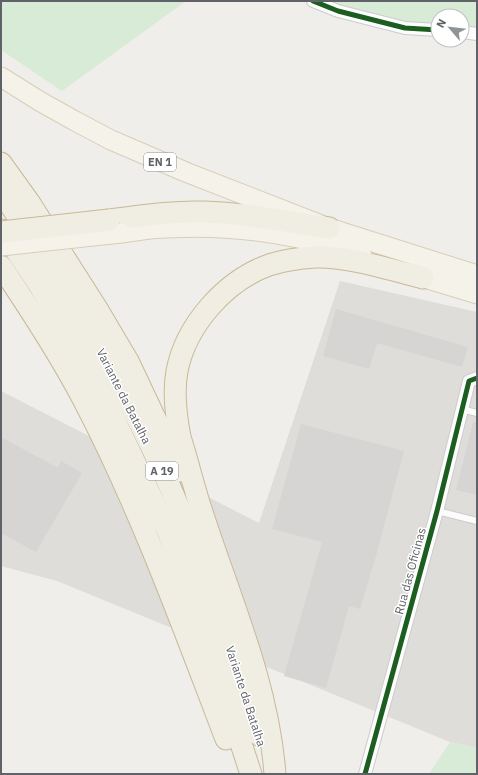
<svg xmlns="http://www.w3.org/2000/svg" width="478" height="775" font-family="'IBM Plex Sans',sans-serif">
	<style>
		.industrial { fill: #dfddda }
		.green { fill: #d8ebd6 }
		.building { fill: #d6d5d3 }
		.lines { fill: none; stroke-linecap: round; stroke-linejoin: round }
		.service-casing { stroke: #cbcccc; stroke-width: 8 }
		.minor-casing { stroke: #cbcccc; stroke-width: 14 }
		.primary-casing { stroke: #d7ceb8; stroke-width: 21 }
		.motorway-casing { stroke: #c8b996; stroke-width: 23 }
		.service { stroke: #fdfcfc; stroke-width: 6 }
		.minor { stroke: #fdfcfc; stroke-width: 12 }
		.primary { stroke: #f4f2e9; stroke-width: 19 }
		.motorway { stroke: #f0ede3; stroke-width: 21 }
		.primary-bridge-casing { stroke: #d7ceb8; stroke-width: 21; stroke-linecap: butt }
		.motorway-bridge-casing { stroke: #c8b996; stroke-width: 23; stroke-linecap: butt }
		.primary-bridge { stroke: #f4f2e9; stroke-width: 19 }
		.motorway-bridge { stroke: #f0ede3; stroke-width: 21 }
		.cycleway-casing { stroke: #fff; stroke-width: 8 }
		.cycleway { stroke: #1b5e20; stroke-width: 5 }
		.labels { text-anchor: middle; dominant-baseline: central; stroke-width: 3; stroke-linejoin: round; paint-order: stroke }
		.shield { fill: #fff; stroke: #8f9295; stroke-width: 1 }
		.shield-label { font-size: 11px; font-weight: bold; fill: #5f6368 }
		.street-label { font-size: 12px; fill: #5f6368; stroke: #fff }
	</style>
	<rect width="100%" height="100%" fill="#efeeea"/>
	<polygon class="industrial" points="340,281 477,312 477,748 450,742 57,581 1,566 1,391 259,523"/>
	<g class="green">
		<polygon points="1,1 186,1 62,91 1,50"/>
		<polygon points="300,1 477,1 477,34 462,32 462,16 438,16 438,28 407,23"/>
		<polygon points="450,742 477,748 477,774 429,774"/>
	</g>
	<g class="building">
		<polygon points="336,309 468,347 462,367 377,343 369,369 323,356"/>
		<polygon points="473,422 477,422 477,495 456,490"/>
		<polygon points="301,424 404,451 376,556 360,609 349,606 326,688 284,676 322,542 272,529"/>
		<polygon points="1,437 58,468 61,461 82,473 36,552 1,533"/>
	</g>
	<g class="lines">
		<defs>
			<g id="service">
				<polyline points="461,409 477,413"/>
				<polyline points="437,511 477,521"/>
			</g>
			<g id="minor">
				<polyline points="313,1 338,11 405,28 438,30"/>
				<polyline points="462,32 477,34"/>
				<polyline points="365,774 437,511 469,381 477,378"/>
			</g>
			<g id="primary">
				<polyline points="1,77 41,102 75,121 111,140 188,173 329,228 477,275"/>
				<path d="M121,233c15,-2 31,-5 46,-5 67,-4 132,6 195,28"/>
				<polyline points="408,273 477,294"/>
			</g>
			<g id="motorway">
				<polyline points="1,163 29,202 99,312 128,361 180,471"/>
				<path d="M1,192c21,29 39,59 58,89 50,80 95,163 130,251 26,66 48,135 70,203"/>
				<path d="M109,220c32,-4 63,-9 95,-8 42,1 84,10 125,16"/>
				<polyline points="2,230 38,283 98,385 168,532 203,628 251,774"/>
				<path d="M1,266c29,43 58,87 82,133 57,109 99,225 143,340"/>
				<path d="M275,774c-7,-92 -45,-175 -73,-262 -8,-24 -14,-50 -22,-75 -4,-21 -7,-45 -3,-66 9,-46 48,-90 92,-106 15,-5 31,-7 47,-8 32,-1 76,13 107,21"/>
			</g>
		</defs>
		<use href="#service" class="service-casing"/>
		<use href="#minor" class="minor-casing"/>
		<use href="#primary" class="primary-casing"/>
		<use href="#motorway" class="motorway-casing"/>
		<use href="#service" class="service"/>
		<use href="#minor" class="minor"/>
		<use href="#primary" class="primary"/>
		<use href="#motorway" class="motorway"/>
		<defs>
			<polyline id="primary-bridge" points="1,246 121,233"/>
			<polyline id="motorway-bridge" points="1,232 109,220"/>
		</defs>
		<use href="#primary-bridge" class="primary-bridge-casing"/>
		<use href="#motorway-bridge" class="motorway-bridge-casing"/>
		<use href="#primary-bridge" class="primary-bridge"/>
		<use href="#motorway-bridge" class="motorway-bridge"/>
		<defs>
			<g id="cycleway">
				<polyline points="313,1 338,11 405,28 438,30"/>
				<polyline points="365,774 437,511 469,381 477,378"/>
			</g>
		</defs>
		<use href="#cycleway" class="cycleway-casing"/>
		<use href="#cycleway" class="cycleway"/>
	</g>
	<g class="labels">
		<g class="shield">
			<rect x="144" y="153" width="32" height="18" rx="3"/>
			<rect x="146" y="462" width="32" height="18" rx="3"/>
		</g>
		<g class="shield-label">
			<text x="160" y="162">EN 1</text>
			<text x="162" y="471">A 19</text>
		</g>
		<g class="street-label">
			<text transform="translate(124 396) rotate(63)">Variante da Batalha</text>
			<text transform="translate(410 571) rotate(-75)">Rua das Oficinas</text>
			<text transform="translate(246 696) rotate(72)">Variante da Batalha</text>
		</g>
	</g>
	<rect width="478" height="775" fill="none" stroke="#5f6368" stroke-width="4"/>
	<g transform="translate(450 28) rotate(298)"><circle r="19" fill="#ffffff" stroke="#bfc1c3"/>
	<path d="M0-3L7 15L0 10L-7 15Z" fill="#919496"/>
	<text y="-6" font-size="11" font-weight="bold" text-anchor="middle" fill="#5f6368">N</text>
	</g>
</svg>
